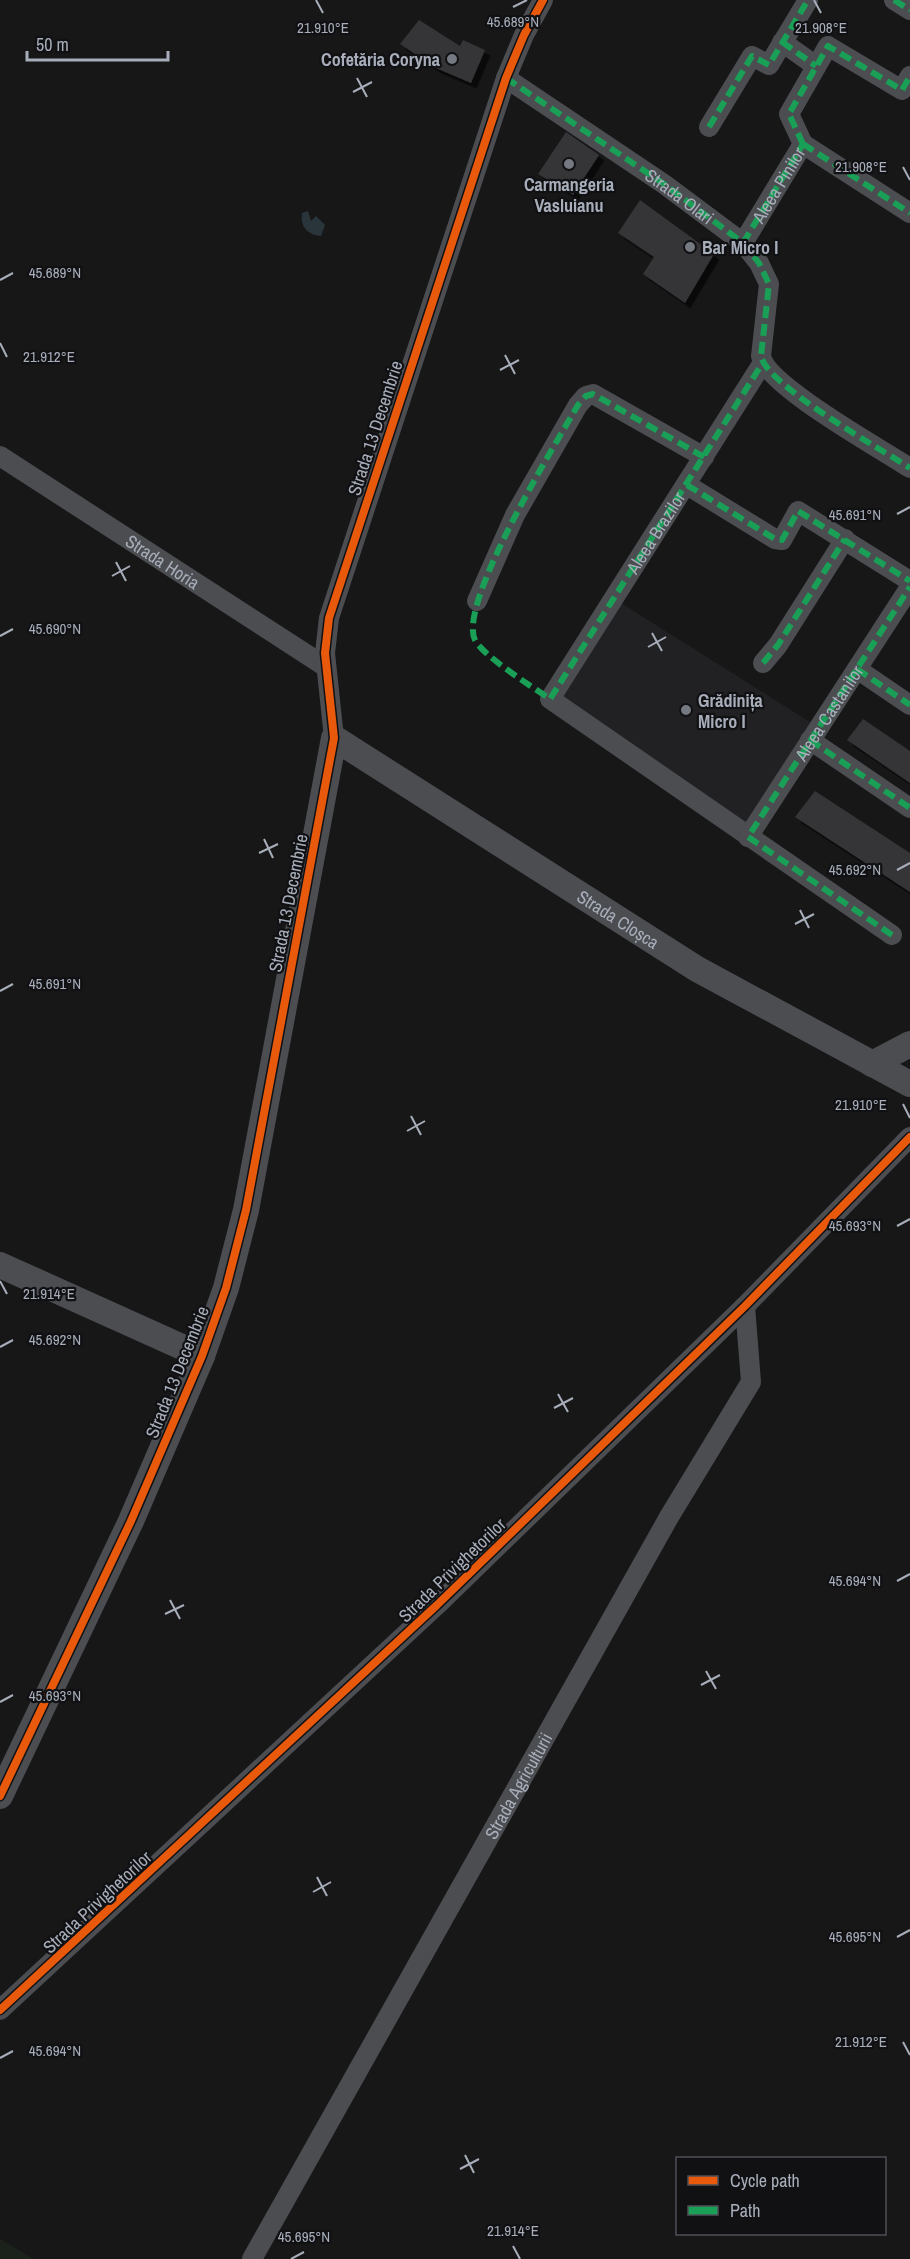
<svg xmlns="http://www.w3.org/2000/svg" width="910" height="2259" font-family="'Archivo Narrow',sans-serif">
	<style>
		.built { fill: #212124 }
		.green { fill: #1b221b }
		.water { fill: #29343b }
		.building { fill: #353537; filter: url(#shadow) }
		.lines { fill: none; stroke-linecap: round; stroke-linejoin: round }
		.minor { stroke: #4b4d51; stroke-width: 20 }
		.tertiary { stroke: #4b4d51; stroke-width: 26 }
		.quiet { stroke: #1a9f57; stroke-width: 6; stroke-dasharray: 12 6; stroke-linecap: butt }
		.cycleway-casing { stroke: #111114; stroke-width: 11 }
		.cycleway { stroke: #e8590c; stroke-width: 8 }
		.ticks { fill: none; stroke: #a7aeba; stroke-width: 2 }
		.poi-dot { fill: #757981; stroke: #111114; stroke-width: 2 }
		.labels { text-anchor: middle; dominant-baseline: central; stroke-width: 4.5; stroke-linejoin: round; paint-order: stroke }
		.poi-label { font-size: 18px; font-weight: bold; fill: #a7aeba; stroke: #111114; text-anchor: start }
		.street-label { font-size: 18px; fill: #a7aeba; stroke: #111114 }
		.ticks-label { font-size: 15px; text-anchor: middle; fill: #a7aeba; stroke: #111114; stroke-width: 4.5; stroke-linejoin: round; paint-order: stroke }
	</style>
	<defs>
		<filter id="shadow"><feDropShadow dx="5.5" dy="5.5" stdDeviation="0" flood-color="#0009"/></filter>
	</defs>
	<rect width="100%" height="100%" fill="#171718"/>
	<polygon class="built" points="621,603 813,724 747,827 562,696"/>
	<polygon class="green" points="0,2239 34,2259 0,2259"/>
	<path class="water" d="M308,211l3,10 5,-5 9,9 -4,11c-13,-1 -21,-9 -19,-23z"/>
	<g class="building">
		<polygon points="419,20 460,46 463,40 485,50 471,83 436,68 400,44"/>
		<polygon points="566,132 599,155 573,195 538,174"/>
		<polygon points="640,200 714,254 685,303 643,274 654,257 618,233"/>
		<polygon points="863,719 910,751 910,783 847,740"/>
		<polygon points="815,791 910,853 910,892 795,817"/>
	</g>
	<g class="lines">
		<g class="minor">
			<polyline points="894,0 910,10"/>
			<polyline points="782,42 816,66"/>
			<path id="s1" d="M506,78l158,106 79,59 16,20 10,21 -8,72c5,29 120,93 149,112"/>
			<polyline points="709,127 752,56 769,65 808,0"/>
			<polyline points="803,144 789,114 828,46 902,90 910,76"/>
			<polyline points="803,144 910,213"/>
			<polyline points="743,243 803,144"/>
			<polyline points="762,364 550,699 892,935"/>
			<path id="s2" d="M0,456l326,211"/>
			<polyline points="687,485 775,539 782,540 798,511 910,581"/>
			<polyline points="477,601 515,515 578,405 586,396 593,394 704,457"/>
			<polyline points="763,663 778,645 845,539"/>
			<polyline points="857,669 910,705"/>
			<polyline points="334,738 325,653 329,618 506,78 524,35 543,0"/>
			<polyline points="810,740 910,808"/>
			<path id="s3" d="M748,837l162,-250"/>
			<polyline points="0,2010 437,1605 745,1306 910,1137"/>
			<path id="s4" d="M252,2259l417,-742 82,-135 -6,-76"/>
		</g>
		<g class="tertiary">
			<polyline points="872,1064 910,1044"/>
			<polyline points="0,1265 202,1356"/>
			<path id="s5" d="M0,1796l131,-275 71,-165 24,-68 20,-78 88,-472 363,231 213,115"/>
		</g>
		<g class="quiet">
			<polyline points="894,0 910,10"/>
			<polyline points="782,42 816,66"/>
			<path d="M506,78l158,106 79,59 16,20 10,21 -8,72c5,29 120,93 149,112"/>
			<polyline points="709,127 752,56 769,65 808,0"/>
			<polyline points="803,144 789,114 828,46 902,90 910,76"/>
			<polyline points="803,144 910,213"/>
			<path id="s6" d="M743,243l60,-99"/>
			<path id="s7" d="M704,457l-111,-63 -7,2 -8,9c-22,38 -121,199 -103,235 8,16 59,48 75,59l212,-335"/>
			<polyline points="687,485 775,539 782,540 798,511 910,581"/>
			<polyline points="763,663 778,645 845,539"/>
			<polyline points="857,669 910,705"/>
			<polyline points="810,740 910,808"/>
			<polyline points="892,935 748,837 910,587"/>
		</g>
		<defs>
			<g id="cycleway">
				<polyline points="0,1796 131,1521 202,1356 226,1288 246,1210 334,738 325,653 329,618 506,78 524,35 543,0"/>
				<polyline points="0,2010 437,1605 745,1306 910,1137"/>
			</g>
		</defs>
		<use href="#cycleway" class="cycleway-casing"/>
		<use href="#cycleway" class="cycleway"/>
	</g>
	<path class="ticks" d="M316,0l7,13M814,0l7,13M513,7l14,-7M357,78l10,19M353,92l19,-10M903,167l7,13M0,280l13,-7M0,343l7,14M505,355l10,19M500,370l19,-10M897,514l13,-7M116,562l10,19M112,576l18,-10M652,633l10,18M0,636l13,-7M648,647l18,-10M264,839l9,19M259,853l19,-9M897,870l13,-7M800,910l9,18M795,924l19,-10M0,991l13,-7M903,1104l7,14M411,1116l10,19M407,1131l18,-10M897,1226l13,-7M0,1281l7,13M0,1347l13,-7M558,1394l10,18M554,1408l19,-10M897,1581l13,-7M170,1600l10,19M165,1614l19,-9M706,1671l10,18M701,1685l19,-10M0,1702l13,-7M317,1877l10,19M313,1892l18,-10M897,1937l13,-7M903,2042l7,13M0,2058l13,-7M465,2155l9,18M460,2169l19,-10M513,2246l7,13M291,2259l13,-7"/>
	<g class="poi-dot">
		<circle cx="452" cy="59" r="6"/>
		<circle cx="569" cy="164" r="6"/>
		<circle cx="690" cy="247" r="6"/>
		<circle cx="686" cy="710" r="6"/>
	</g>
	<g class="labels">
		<g class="poi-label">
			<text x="440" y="59" text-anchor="end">Cofetăria Coryna</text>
			<text x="569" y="184" text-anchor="middle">Carmangeria<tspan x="569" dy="21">Vasluianu</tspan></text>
			<text x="702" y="247">Bar Micro I</text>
			<text x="698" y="700">Grădinița<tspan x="698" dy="21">Micro I</tspan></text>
		</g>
		<g class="street-label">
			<text stroke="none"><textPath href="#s6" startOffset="68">Aleea Pinilor</textPath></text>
			<text stroke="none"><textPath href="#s1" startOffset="210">Strada Olari</textPath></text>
			<text transform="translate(375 428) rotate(-72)">Strada 13 Decembrie</text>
			<text stroke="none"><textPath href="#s7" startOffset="700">Aleea Brazilor</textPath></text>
			<text stroke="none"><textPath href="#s2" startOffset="194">Strada Horia</textPath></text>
			<text stroke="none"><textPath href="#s3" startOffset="148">Aleea Castanilor</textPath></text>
			<text transform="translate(288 903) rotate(-79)">Strada 13 Decembrie</text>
			<text stroke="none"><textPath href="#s5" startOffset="1454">Strada Cloșca</textPath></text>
			<text transform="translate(177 1372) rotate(-68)">Strada 13 Decembrie</text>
			<text transform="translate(452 1570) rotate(-44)">Strada Privighetorilor</text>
			<text stroke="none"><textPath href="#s4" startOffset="543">Strada Agriculturii</textPath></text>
			<text transform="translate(97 1902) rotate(-43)">Strada Privighetorilor</text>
		</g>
	</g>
	<g class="ticks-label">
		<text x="513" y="27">45.689°N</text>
		<text x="323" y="33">21.910°E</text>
		<text x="821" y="33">21.908°E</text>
		<text x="861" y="172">21.908°E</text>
		<text x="55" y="278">45.689°N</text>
		<text x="49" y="362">21.912°E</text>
		<text x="855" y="520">45.691°N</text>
		<text x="55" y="634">45.690°N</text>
		<text x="855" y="875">45.692°N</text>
		<text x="55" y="989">45.691°N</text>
		<text x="861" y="1110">21.910°E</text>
		<text x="855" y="1231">45.693°N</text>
		<text x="49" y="1299">21.914°E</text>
		<text x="55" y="1345">45.692°N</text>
		<text x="855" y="1586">45.694°N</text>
		<text x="55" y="1701">45.693°N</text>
		<text x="855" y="1942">45.695°N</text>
		<text x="861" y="2047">21.912°E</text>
		<text x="55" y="2056">45.694°N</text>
		<text x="513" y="2236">21.914°E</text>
		<text x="304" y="2242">45.695°N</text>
	</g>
	<rect x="676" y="2157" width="210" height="78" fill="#111114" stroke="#4d5056" stroke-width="1.5"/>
	<rect x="688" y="2176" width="30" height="9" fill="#e8590c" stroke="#4d5056" stroke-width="1.5"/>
	<text x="730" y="2187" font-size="18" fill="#a7aeba">Cycle path</text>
	<rect x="688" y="2206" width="30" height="9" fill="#1a9f57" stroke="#4d5056" stroke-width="1.5"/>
	<text x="730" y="2217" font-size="18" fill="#a7aeba">Path</text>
	<path d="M27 51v9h141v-9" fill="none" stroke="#a7aeba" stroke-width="3"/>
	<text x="36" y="51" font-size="18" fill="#a7aeba" stroke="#111114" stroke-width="4.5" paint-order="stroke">50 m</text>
</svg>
